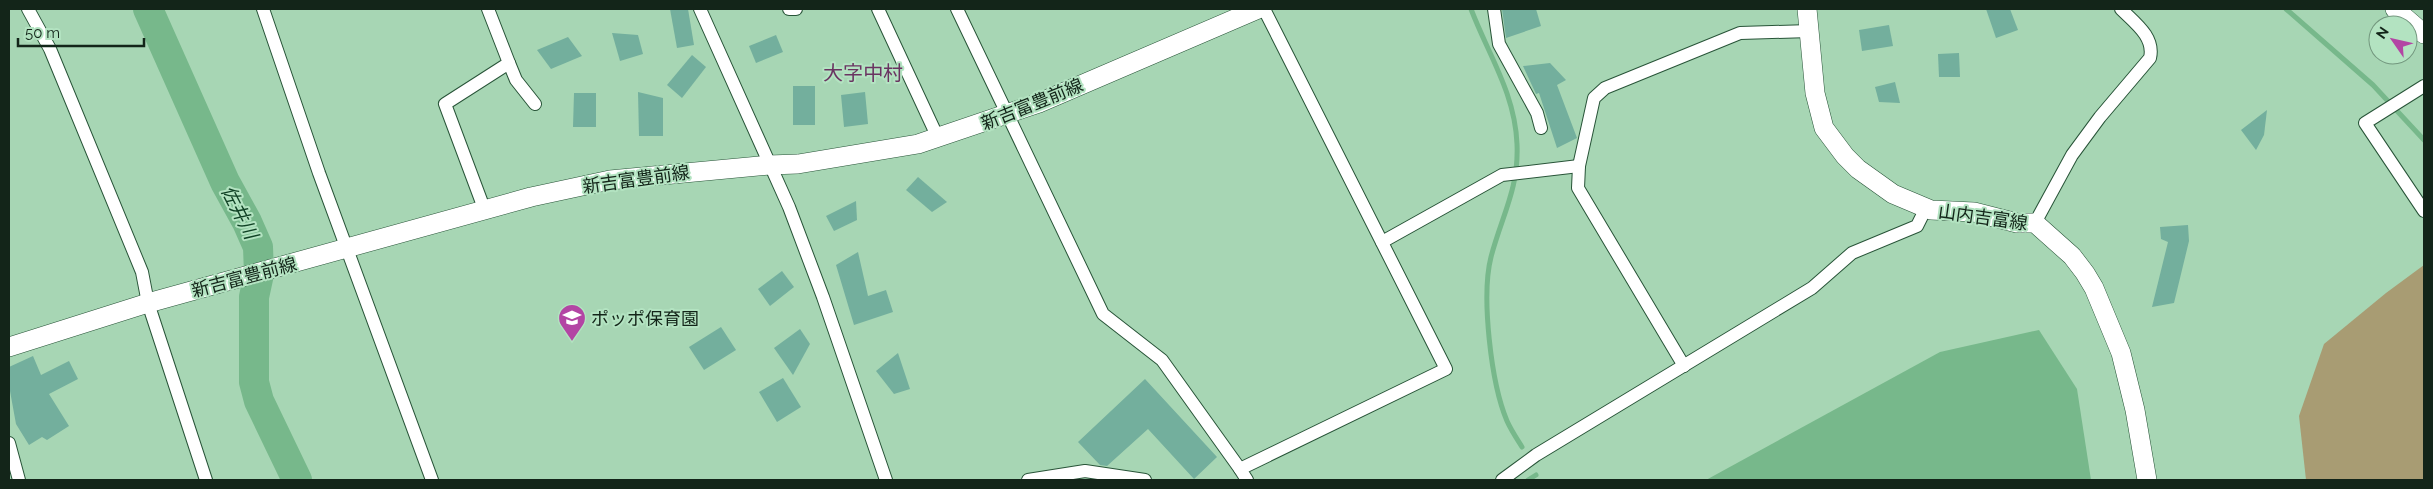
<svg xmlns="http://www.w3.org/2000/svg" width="2433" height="489" font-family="Raleway,'Noto Sans JP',sans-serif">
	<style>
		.green { fill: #a89c73 }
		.water { fill: #77b88b }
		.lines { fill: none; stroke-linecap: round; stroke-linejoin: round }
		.stream { stroke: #77b88b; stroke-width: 5 }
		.river { stroke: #77b88b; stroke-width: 30 }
		.building { fill: #73af9d }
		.street-casing { stroke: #285438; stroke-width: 14 }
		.secondary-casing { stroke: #285438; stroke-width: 20 }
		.street { stroke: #fff; stroke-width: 12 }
		.secondary { stroke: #fff; stroke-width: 19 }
		.labels { text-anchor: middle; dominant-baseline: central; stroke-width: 4; stroke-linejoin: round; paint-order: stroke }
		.street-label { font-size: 18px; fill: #132519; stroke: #b3e3c1 }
		.poi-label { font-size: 18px; fill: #132519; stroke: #b3e3c1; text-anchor: start }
		.water-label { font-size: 19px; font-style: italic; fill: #104225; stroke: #b3e3c1 }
		.quarter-label { font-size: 20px; fill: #6a3461; stroke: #b3e3c1 }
	</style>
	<rect width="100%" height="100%" fill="#a7d6b4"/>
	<polygon class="green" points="2424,265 2424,480 2306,480 2299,416 2324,344 2386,293"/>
	<polygon class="water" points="2039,330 2077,389 2091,480 1706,480 1940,352"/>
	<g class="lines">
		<g class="stream">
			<path d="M1471,9c17,45 44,84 46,135 2,45 -15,71 -26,113 -10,39 0,126 16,164 4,9 10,18 15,26"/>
			<polyline points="2286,9 2373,85 2424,140"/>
			<polyline points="1528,480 1536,475"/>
		</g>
		<polyline class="river" points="148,9 225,182 247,222 258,247 259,274 254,297 254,382 259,401 297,480"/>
	</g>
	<g class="building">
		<polygon points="670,9 688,9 694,45 677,48"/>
		<polygon points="1502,9 1536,9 1541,26 1506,38"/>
		<polygon points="1986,9 2010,9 2018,30 1996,38"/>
		<polygon points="1889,25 1893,46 1862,51 1859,30"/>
		<polygon points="612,33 638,35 643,54 620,61"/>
		<polygon points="776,35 783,52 756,63 749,46"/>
		<polygon points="568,37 582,56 551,69 537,50"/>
		<polygon points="1959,53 1960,77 1939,77 1938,54"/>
		<polygon points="692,55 706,67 682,98 667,85"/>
		<polygon points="1550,63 1566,80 1557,85 1577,138 1557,148 1539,93 1536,94 1523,66"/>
		<polygon points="1895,82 1900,103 1879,102 1875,87"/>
		<rect x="793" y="86" width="22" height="39"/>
		<polygon points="638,92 663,98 663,136 639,136"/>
		<polygon points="865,92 868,124 844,127 841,95"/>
		<polygon points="574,93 596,93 596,127 573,127"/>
		<polygon points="2267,110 2264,135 2256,150 2241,130"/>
		<polygon points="918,177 947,202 932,212 906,190"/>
		<polygon points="856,201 857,220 834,231 826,216"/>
		<polygon points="2188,225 2189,241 2174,303 2152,307 2168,242 2161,239 2160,227"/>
		<polygon points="858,252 868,296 886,290 893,312 854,325 836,265"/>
		<polygon points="782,271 794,287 770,306 758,289"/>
		<polygon points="721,327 736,350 704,370 689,347"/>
		<polygon points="800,329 810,344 793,375 774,348"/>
		<polygon points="898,353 910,389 894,394 876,371"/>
		<polygon points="33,356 41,375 69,361 78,379 49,394 69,426 47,440 42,437 29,445 16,424 10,391 9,392 9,367"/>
		<polygon points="783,378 801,407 777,422 759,392"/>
		<polygon points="1145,379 1217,457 1194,479 1148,429 1107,466 1100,465 1078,442"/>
	</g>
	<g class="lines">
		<defs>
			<g id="street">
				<polyline points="28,9 50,49 142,272 148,303 206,480"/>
				<polyline points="263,9 319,173 432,480"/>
				<polyline points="700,9 789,207 823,297 886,480"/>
				<polyline points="789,9 796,9"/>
				<polyline points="878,9 938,138"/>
				<polyline points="957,9 1103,314 1162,360 1240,469"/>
				<polyline points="1494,9 1499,44 1537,113 1541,128"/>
				<polyline points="509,63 516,80 535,104"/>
				<polyline points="2424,86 2365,123 2424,211"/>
				<polyline points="485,211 445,104 509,63 488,9"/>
				<path d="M2035,223l37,-68 28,-38 50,-59c5,-21 -15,-35 -29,-49"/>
				<polyline points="1382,242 1502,175 1579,166"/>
				<polyline points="1684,366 1578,188 1579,166 1594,98 1605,88 1740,33 1810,31"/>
				<polyline points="9,443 19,480"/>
				<polyline points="1028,480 1085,471 1145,480"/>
				<polyline points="1247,480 1240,469 1446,369 1264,9"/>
				<polyline points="1502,480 1536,455 1812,288 1852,253 1917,226 1926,208"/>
			</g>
			<g id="secondary">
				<polyline points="1807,9 1815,93 1824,128 1845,156 1858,169 1893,194 1931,210 1974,212 2017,223 2035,223 2072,256 2085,273 2094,288 2121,353 2135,410 2147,480"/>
				<polyline points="2395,9 2424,34"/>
				<polyline points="9,347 148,303 531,197 610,180 769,165 798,164 918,144 1039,103 1258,9"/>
			</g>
		</defs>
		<use href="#street" class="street-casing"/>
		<use href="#secondary" class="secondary-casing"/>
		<use href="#street" class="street"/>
		<use href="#secondary" class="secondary"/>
	</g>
	<defs>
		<symbol id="school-pin" viewBox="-11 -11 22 30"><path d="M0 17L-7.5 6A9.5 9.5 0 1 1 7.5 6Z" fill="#b345a4" stroke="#b3e3c1"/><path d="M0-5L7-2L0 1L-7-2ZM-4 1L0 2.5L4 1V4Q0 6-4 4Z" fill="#fff"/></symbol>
	</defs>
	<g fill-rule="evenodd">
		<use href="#school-pin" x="556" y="302" width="32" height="43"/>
	</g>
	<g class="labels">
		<g class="street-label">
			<text transform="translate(1032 104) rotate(-22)">新吉富豊前線</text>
			<text transform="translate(636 179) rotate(-8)">新吉富豊前線</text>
			<text transform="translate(1983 217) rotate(8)">山内吉富線</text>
			<text transform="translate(244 277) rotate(-15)">新吉富豊前線</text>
		</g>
		<g class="poi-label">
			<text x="591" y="318">ポッポ保育園</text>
		</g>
		<g class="water-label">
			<text transform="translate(240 212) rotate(63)">佐井川</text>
		</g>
		<g class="quarter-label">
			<text x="863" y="73">大字中村</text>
		</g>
	</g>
	<rect width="2433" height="489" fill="none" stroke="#132519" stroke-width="20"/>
	<g transform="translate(2393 40) rotate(304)"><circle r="24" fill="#b3e3c1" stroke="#73977e"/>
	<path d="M0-4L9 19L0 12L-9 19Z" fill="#b345a4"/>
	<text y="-8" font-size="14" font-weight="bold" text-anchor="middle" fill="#132519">N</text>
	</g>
	<path d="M18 38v8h126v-8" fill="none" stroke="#132519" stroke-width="2.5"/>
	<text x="25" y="38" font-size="15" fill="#132519" stroke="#b3e3c1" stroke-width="4" paint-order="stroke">50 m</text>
</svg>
